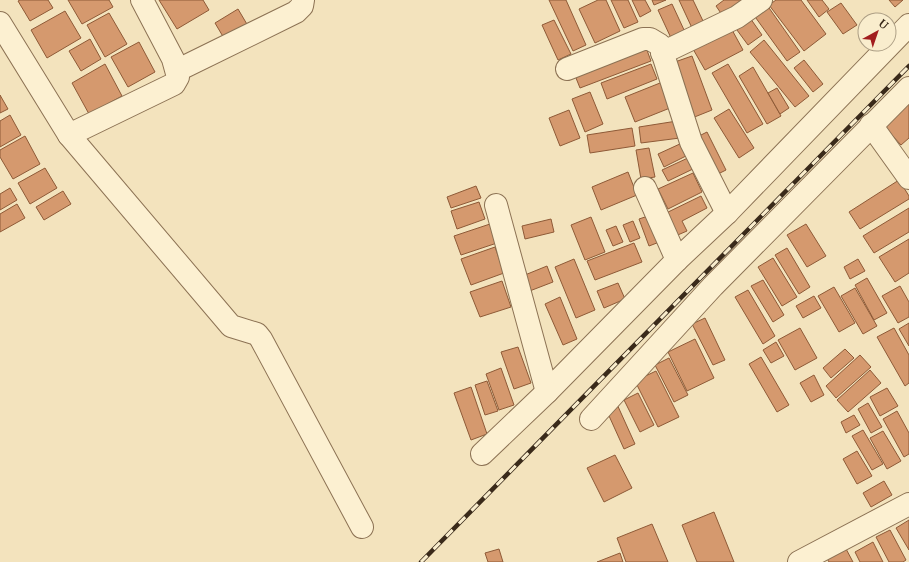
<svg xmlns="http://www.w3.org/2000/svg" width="909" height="562" font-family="Merriweather,serif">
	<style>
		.building { fill: #d5996e; stroke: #8e5a37 }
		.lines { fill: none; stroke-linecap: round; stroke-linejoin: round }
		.minor-casing { stroke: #8c7254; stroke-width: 24 }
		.minor { stroke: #fcf0d1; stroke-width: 22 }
		.rail-casing { stroke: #3a2a1a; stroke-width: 4.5 }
		.rail { stroke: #f9edcd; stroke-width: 3; stroke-dasharray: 9; stroke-linecap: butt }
	</style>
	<rect width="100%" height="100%" fill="#f3e3bd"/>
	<g class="building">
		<polygon points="20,0 48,0 53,8 30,21 18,1"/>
		<polygon points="68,0 109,0 113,7 82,24"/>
		<polygon points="159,0 203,0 209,10 177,29"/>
		<polygon points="549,0 566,0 586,45 573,51"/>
		<polygon points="598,0 606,0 620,31 595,43 579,9"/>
		<polygon points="611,0 628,0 638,22 624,28"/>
		<polygon points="632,0 645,0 651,11 640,17"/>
		<polygon points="652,0 666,0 654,5"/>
		<polygon points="679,0 693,0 704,23 692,28"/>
		<polygon points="724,0 757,0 727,22 716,6"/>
		<polygon points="776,0 801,0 826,34 804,51 769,5"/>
		<polygon points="807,0 822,0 829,9 819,17"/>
		<polygon points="889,0 903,0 895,7"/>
		<polygon points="841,3 857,25 843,34 827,12"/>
		<polygon points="672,4 685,32 671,38 658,10"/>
		<polygon points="767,5 800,52 787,61 753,14"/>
		<polygon points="238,9 251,31 228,45 215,23"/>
		<polygon points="65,11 81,38 47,58 31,30"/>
		<polygon points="109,13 127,44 105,57 87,25"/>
		<polygon points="748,15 762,35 748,45 734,26"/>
		<polygon points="554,20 571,54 558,60 542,25"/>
		<polygon points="731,28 743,50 705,70 693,49"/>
		<polygon points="90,39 101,59 81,71 69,51"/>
		<polygon points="764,40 809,96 795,107 750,52"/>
		<polygon points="139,42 155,72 128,87 111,57"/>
		<polygon points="645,45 651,61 580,88 574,73"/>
		<polygon points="692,56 712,110 692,118 672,63"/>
		<polygon points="804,60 823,84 813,92 794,68"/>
		<polygon points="105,64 122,96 89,114 72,83"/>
		<polygon points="651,64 657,79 607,99 601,83"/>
		<polygon points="728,64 763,124 747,133 712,73"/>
		<polygon points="753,67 781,116 767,124 739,76"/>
		<polygon points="665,81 675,106 635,122 625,97"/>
		<polygon points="777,88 789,108 780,114 768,93"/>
		<polygon points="590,92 603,124 585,132 572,99"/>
		<polygon points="0,95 8,109 0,113"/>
		<polygon points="909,98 909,138 901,145 881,123"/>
		<polygon points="729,109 754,148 739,158 714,118"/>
		<polygon points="569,110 580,138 560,146 549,118"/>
		<polygon points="10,115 21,135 0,147 0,121"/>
		<polygon points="677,121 680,138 641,143 639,127"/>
		<polygon points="632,128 635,146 590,153 587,135"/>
		<polygon points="707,132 726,170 712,177 693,139"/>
		<polygon points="25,136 40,164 13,179 0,157 0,150"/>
		<polygon points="682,143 688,155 664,167 658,154"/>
		<polygon points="649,148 655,177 641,179 636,150"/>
		<polygon points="690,157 695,168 668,181 662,170"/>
		<polygon points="45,168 57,188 30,204 18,183"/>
		<polygon points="628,172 637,195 601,210 592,187"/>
		<polygon points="693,173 702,192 668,209 658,189"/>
		<polygon points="899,180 909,196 909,199 860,229 849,212"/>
		<polygon points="476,186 481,198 451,208 447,197"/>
		<polygon points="10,188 17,200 0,210 0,194"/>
		<polygon points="63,191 71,204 44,220 36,207"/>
		<polygon points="701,196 707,208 682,221 687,231 673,237 662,215"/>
		<polygon points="479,202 485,219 457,229 451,211"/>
		<polygon points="17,204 25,218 0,232 0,214"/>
		<polygon points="909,208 909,232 874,253 863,236"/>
		<polygon points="651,215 662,241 649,246 639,219"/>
		<polygon points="591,217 605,252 585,260 571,225"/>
		<polygon points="551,219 554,232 525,239 522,226"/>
		<polygon points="633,221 640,238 630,242 623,225"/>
		<polygon points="490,224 497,243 461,255 454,236"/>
		<polygon points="806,224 826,256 807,267 787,235"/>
		<polygon points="616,226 623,242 613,246 606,230"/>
		<polygon points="909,239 909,273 895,282 879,257"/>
		<polygon points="634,243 642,262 595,280 587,261"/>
		<polygon points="495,247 504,273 471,285 461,259"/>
		<polygon points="787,248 810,287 799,294 775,255"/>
		<polygon points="773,258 797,297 782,306 758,267"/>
		<polygon points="574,259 595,310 576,318 555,267"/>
		<polygon points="858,259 865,271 850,279 844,267"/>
		<polygon points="547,266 553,282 527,292 520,277"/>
		<polygon points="867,278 887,313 874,320 855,285"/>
		<polygon points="763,280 784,315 773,322 751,286"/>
		<polygon points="502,281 511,307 480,317 470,292"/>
		<polygon points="618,283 625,299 604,308 597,291"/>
		<polygon points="900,286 909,302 909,317 898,323 882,296"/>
		<polygon points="834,287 855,323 839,332 818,296"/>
		<polygon points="855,288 877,326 863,334 841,296"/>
		<polygon points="748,290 775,336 763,344 735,297"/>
		<polygon points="814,296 821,308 803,318 796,306"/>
		<polygon points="560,297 577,339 563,345 545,304"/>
		<polygon points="705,318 725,360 713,365 692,324"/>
		<polygon points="909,323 909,346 899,329"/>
		<polygon points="800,328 817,358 795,370 778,340"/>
		<polygon points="894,328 909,355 909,383 905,386 877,337"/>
		<polygon points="695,339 714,378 687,391 668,352"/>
		<polygon points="776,342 784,356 771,363 763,350"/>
		<polygon points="518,347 531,383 514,389 501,352"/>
		<polygon points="845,349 854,358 831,378 823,368"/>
		<polygon points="860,355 871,367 836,398 826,386"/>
		<polygon points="761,357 789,405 777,412 749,364"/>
		<polygon points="669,358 688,395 674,402 655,365"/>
		<polygon points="501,368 514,405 499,410 486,374"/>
		<polygon points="870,370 881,383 848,412 837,400"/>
		<polygon points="656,371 679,417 658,427 635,381"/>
		<polygon points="814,375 824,395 811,402 800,383"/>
		<polygon points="487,381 498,411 485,415 475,385"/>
		<polygon points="471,387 487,434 471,440 454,393"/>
		<polygon points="887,388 898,406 880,416 870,397"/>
		<polygon points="638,393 654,425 640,432 624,400"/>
		<polygon points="616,402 635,444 624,449 605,407"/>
		<polygon points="868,403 882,427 871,433 858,409"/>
		<polygon points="897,411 909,433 909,454 904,457 883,419"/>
		<polygon points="854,415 860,425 846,433 841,422"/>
		<polygon points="863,430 883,464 872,470 852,436"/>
		<polygon points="883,431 901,461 887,469 870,438"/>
		<polygon points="857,451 872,476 857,484 843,459"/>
		<polygon points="615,455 632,488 604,502 587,468"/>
		<polygon points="884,481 892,495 871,507 863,493"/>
		<polygon points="714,512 734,562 697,562 682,525"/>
		<polygon points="909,520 909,550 896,528"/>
		<polygon points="652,524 668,562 626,562 617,538"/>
		<polygon points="890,530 906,560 903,562 889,562 876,537"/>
		<polygon points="873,542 883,562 860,562 855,552"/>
		<polygon points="845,547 853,562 829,562 826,557"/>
		<polygon points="499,549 503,562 488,562 485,553"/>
		<polygon points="620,553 623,562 597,562"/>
	</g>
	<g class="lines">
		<defs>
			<g id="minor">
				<polyline points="0,23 69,135 231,326 257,334 261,339 362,527"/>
				<polyline points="662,53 737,17 761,0"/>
				<polyline points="567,69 643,39 650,39 660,45 691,142 727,213"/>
				<polyline points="178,70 296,12 302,6 303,0"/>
				<polyline points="871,125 909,178"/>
				<polyline points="69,135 174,84 178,77 173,59 142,0"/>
				<polyline points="645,188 677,260"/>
				<polyline points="496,205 547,392 677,260 727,213 909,25"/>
				<polyline points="591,419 713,286 909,88"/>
				<polyline points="482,454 547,392"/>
				<polyline points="799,562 909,504"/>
			</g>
		</defs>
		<use href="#minor" class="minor-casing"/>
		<use href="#minor" class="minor"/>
		<defs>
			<polyline id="rail" points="421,562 909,66"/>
		</defs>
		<use href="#rail" class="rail-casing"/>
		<use href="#rail" class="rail"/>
	</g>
	<g transform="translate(877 32) rotate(40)"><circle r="19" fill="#f9edcd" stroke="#ad9f85"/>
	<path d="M0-3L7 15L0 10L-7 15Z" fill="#a21d1e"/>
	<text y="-6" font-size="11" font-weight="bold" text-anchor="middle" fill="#3a2a1a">U</text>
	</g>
</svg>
